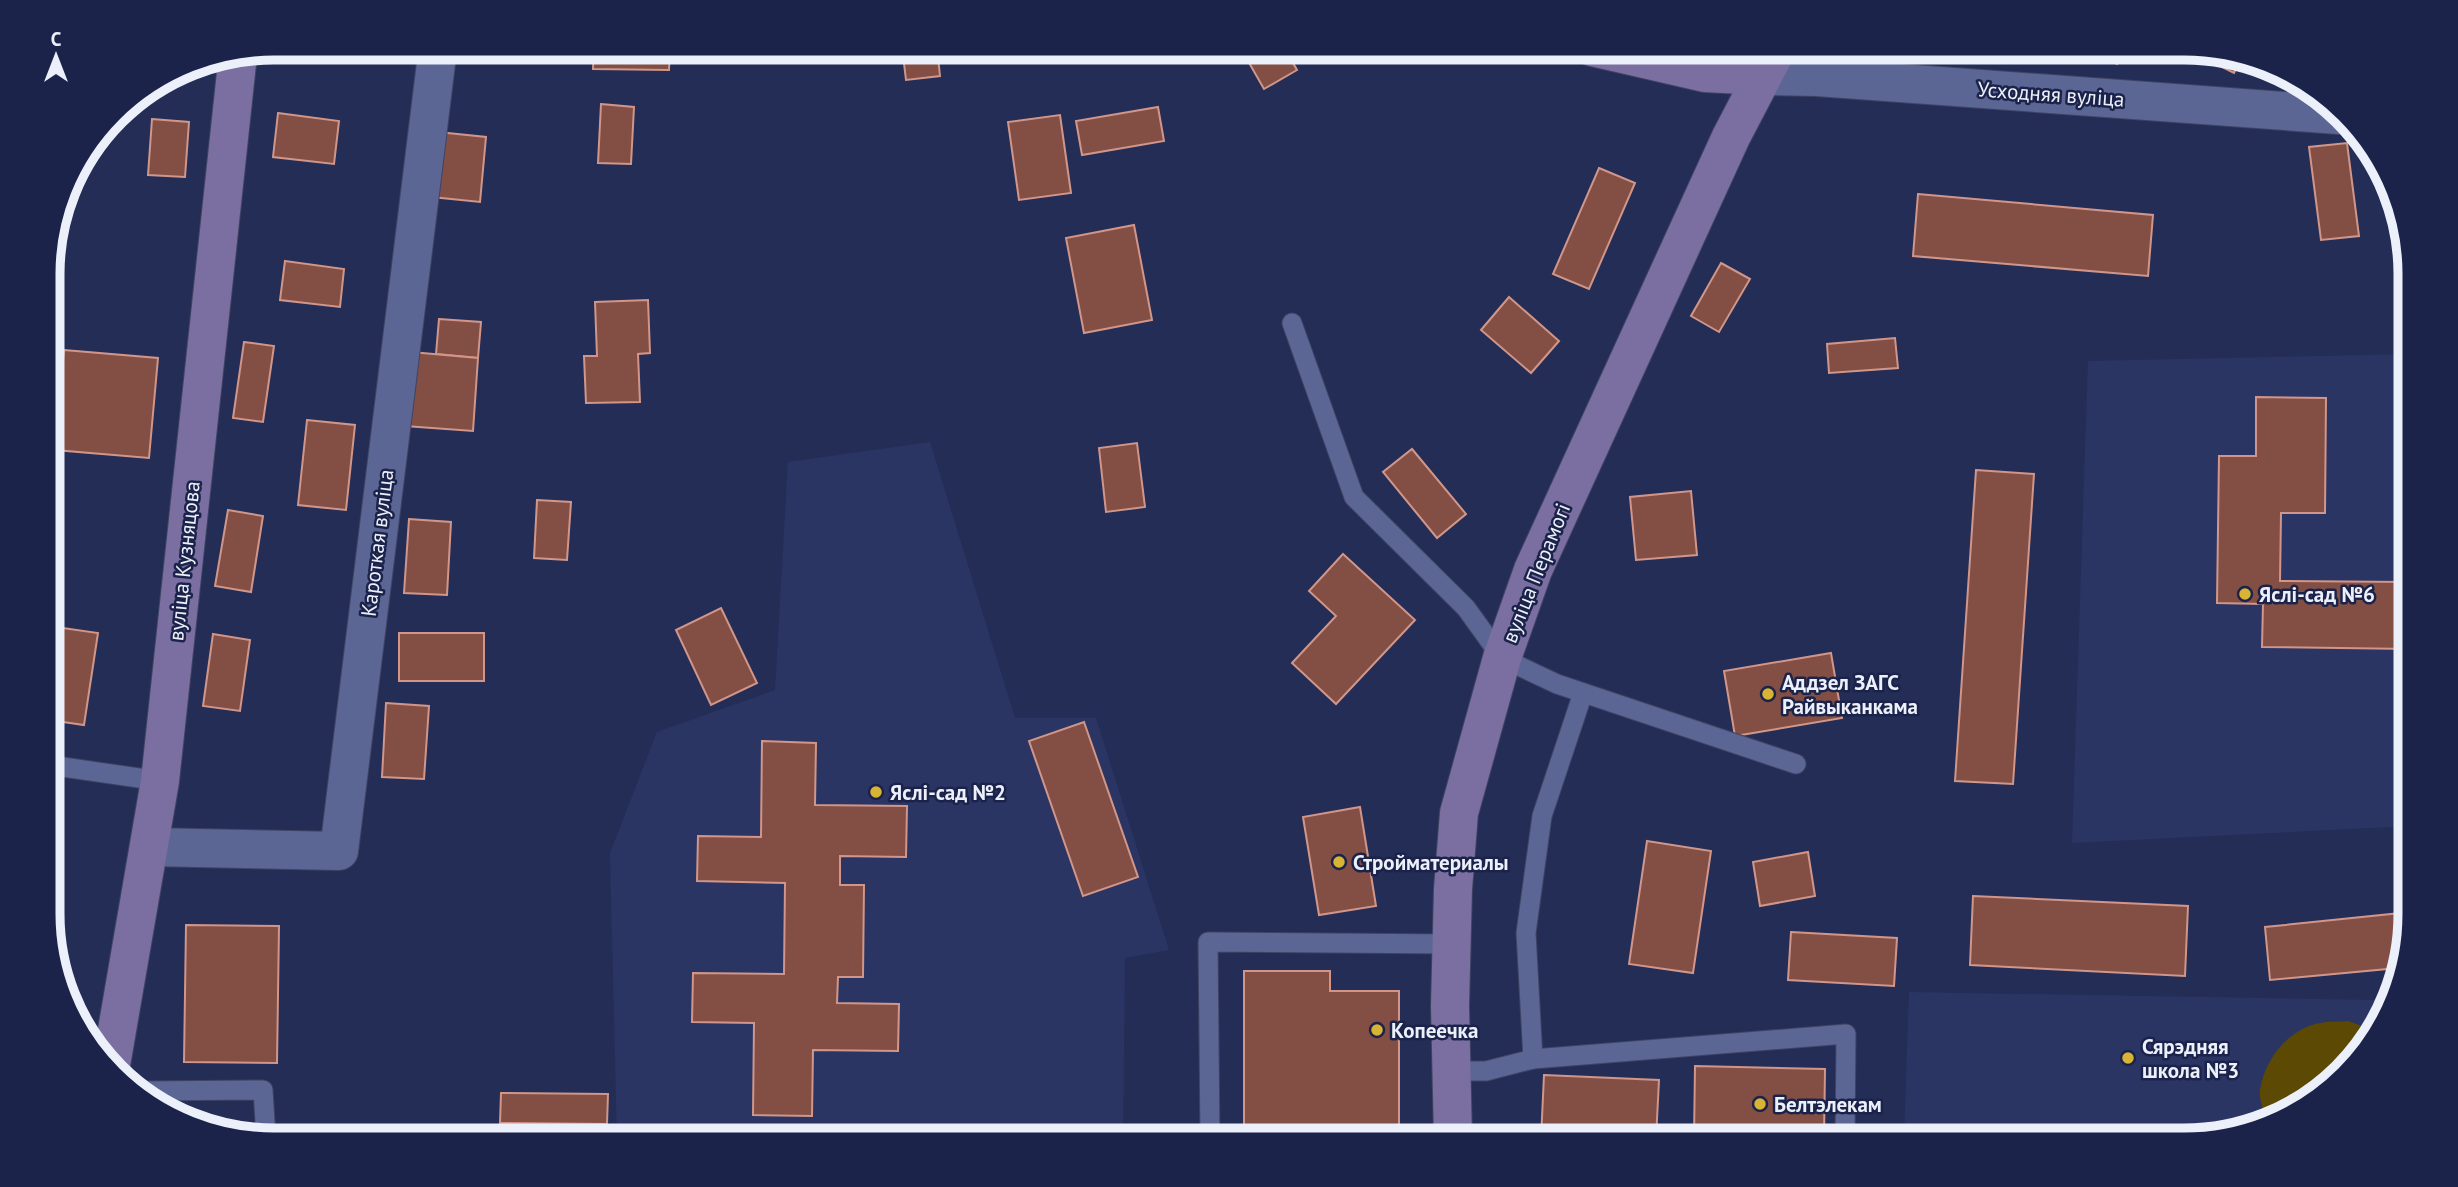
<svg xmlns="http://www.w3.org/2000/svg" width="2458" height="1187" font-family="'PT Sans',sans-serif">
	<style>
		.built { fill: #2b3564 }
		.green { fill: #5c4a04 }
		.building { fill: #834f44; stroke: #d19689; stroke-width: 2 }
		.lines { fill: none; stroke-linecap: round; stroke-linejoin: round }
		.lane-casing { stroke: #3f4464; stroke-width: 21 }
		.street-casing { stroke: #3f4464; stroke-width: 40 }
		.secondary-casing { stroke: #3f4464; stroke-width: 40 }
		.lane { stroke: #5b6694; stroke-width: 19 }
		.street { stroke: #5b6694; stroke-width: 38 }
		.secondary { stroke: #7b6ea0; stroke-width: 38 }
		.poi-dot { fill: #d8b434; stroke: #1b234a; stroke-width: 2.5 }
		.labels { text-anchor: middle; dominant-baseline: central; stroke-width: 5; stroke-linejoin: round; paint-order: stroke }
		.street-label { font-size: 21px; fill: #ecf0fa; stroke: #1b234a }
		.poi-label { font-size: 21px; font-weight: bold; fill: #ecf0fa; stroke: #1b234a; text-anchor: start }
		.rim { fill: none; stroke: #ecf0fa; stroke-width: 9 }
	</style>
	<rect width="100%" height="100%" fill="#242d56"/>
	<g class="built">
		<polygon points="2409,354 2410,826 2072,843 2088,361"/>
		<polygon points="930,442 1015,718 1096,718 1169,950 1125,958 1123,1140 617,1140 610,853 657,732 775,690 788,462"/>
		<polygon points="1909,992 2375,1000 2389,1008 2388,1013 2310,1102 2199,1139 1904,1139"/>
	</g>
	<path class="green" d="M2348,1021l25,9 -63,72 -45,15c-2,-8 -6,-19 -5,-27 5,-32 29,-61 60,-67 9,-2 19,-1 28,-2z"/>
	<g class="building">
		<polygon points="459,47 526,47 525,59 458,55"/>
		<polygon points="594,47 670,47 669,70 593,69"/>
		<polygon points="902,47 937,47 940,76 906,80"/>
		<polygon points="1240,47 1284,47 1297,70 1264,89"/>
		<polygon points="2013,47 2035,47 2032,56"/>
		<polygon points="2079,47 2124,47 2117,64"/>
		<polygon points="2181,47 2185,47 2240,60 2234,73"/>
		<polygon points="601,104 634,107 631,164 598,163"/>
		<polygon points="1158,107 1164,141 1082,155 1076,121"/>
		<polygon points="278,113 339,121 334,164 273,157"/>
		<polygon points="1060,115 1071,193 1019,200 1008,122"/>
		<polygon points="152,119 189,122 185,177 148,175"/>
		<polygon points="438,132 486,137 480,202 432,197"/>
		<polygon points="2347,143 2359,236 2321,240 2309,147"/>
		<polygon points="1599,168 1635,183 1589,289 1553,274"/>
		<polygon points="1918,194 2153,215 2148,276 1913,256"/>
		<polygon points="1134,225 1152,320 1084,333 1066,238"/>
		<polygon points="285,261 344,269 340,307 280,300"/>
		<polygon points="1721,263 1750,279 1719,332 1691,316"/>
		<polygon points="1509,297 1559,341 1531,373 1481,330"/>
		<polygon points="648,300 650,353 638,354 640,402 586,403 584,356 597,356 595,302"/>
		<polygon points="439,319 481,322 478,358 436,354"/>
		<polygon points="1895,338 1898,368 1829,373 1827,344"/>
		<polygon points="244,342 274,346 263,422 233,418"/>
		<polygon points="64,350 158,358 149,458 55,450"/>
		<polygon points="411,352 478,358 473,431 405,426"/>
		<polygon points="2408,387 2410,649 2262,647 2263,604 2217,603 2219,456 2256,456 2256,397 2326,398 2325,513 2281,513 2280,581 2406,582"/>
		<polygon points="307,420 355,425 346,510 298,505"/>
		<polygon points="1137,443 1145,507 1106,512 1099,448"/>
		<polygon points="1412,449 1466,514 1437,538 1383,472"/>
		<polygon points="1976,470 2034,474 2013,784 1955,781"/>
		<polygon points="1691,491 1697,555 1636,560 1630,497"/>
		<polygon points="537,500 571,502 567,560 534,558"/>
		<polygon points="228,510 263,516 251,592 215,586"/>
		<polygon points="409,519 451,522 447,595 404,593"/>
		<polygon points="1343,554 1415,620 1336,704 1292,663 1336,616 1309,591"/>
		<polygon points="721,608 757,683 711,705 676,630"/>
		<polygon points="49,626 98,633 84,725 49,720"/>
		<rect x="399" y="633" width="85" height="48"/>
		<polygon points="213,634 250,640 240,711 203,706"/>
		<polygon points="1831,653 1842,718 1735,736 1724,671"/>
		<polygon points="386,703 429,706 424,779 382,777"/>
		<polygon points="1084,722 1138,877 1083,896 1029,741"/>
		<polygon points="762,741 816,743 815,805 907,806 906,857 840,856 840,885 864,885 863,977 838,977 837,1003 899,1004 898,1051 813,1050 812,1116 753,1115 754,1023 692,1022 693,973 784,974 785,883 697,881 698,836 761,837"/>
		<polygon points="1360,807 1376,906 1319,915 1303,817"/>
		<polygon points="49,808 58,809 49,887"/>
		<polygon points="1647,841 1711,851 1693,973 1629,964"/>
		<polygon points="1808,852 1815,896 1760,906 1753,862"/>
		<polygon points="1973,896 2188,906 2185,976 1970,965"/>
		<polygon points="2411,912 2398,968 2270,980 2265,927"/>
		<polygon points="186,925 279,926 277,1063 184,1062"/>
		<polygon points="1791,932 1897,938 1894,986 1788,980"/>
		<polygon points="1244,971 1330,971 1330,991 1399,991 1399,1139 1244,1140"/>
		<polygon points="1695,1066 1825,1069 1824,1139 1694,1139"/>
		<polygon points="1544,1075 1659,1080 1656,1139 1541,1139"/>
		<polygon points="501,1093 608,1094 607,1124 500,1123"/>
	</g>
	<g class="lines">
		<defs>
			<g id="lane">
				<polyline points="1292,323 1354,497 1466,608 1502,658 1557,684 1796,764"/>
				<polyline points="49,765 160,781"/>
				<polyline points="1533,1059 1526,933 1542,816 1583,693"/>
				<polyline points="1450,1071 1486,1071 1533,1059 1846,1034 1845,1139"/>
				<polyline points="142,1091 263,1090 266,1138"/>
				<polyline points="1210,1140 1208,942 1452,944"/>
			</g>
			<g id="street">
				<polyline points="1762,76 1817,77 2339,115"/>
				<polyline points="150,847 339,851 438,47"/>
			</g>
			<g id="secondary">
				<polyline points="1592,47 1705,73 1762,76"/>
				<polyline points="111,1065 160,781 238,54"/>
				<polyline points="1453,1139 1450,1006 1453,889 1459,813 1502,658 1533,570 1731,137 1778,47"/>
			</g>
		</defs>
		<use href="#lane" class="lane-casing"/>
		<use href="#street" class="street-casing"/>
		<use href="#secondary" class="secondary-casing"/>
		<use href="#lane" class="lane"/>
		<use href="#street" class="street"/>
		<use href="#secondary" class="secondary"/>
	</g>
	<g class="poi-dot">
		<circle cx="2245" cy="594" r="7"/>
		<circle cx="1768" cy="694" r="7"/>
		<circle cx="876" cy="792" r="7"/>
		<circle cx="1339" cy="862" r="7"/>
		<circle cx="1377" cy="1030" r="7"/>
		<circle cx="2128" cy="1058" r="7"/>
		<circle cx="1760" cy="1104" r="7"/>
	</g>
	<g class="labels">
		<g class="street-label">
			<text transform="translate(2051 94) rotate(4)">Усходняя вуліца</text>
			<text transform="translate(377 543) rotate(-83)">Кароткая вуліца</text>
			<text transform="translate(184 561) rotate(-84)">вуліца Кузняцова</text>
			<text transform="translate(1536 573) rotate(-68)">вуліца Перамогі</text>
		</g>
		<g class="poi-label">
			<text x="2259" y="594">Яслі-сад №6</text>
			<text x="1782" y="682">Аддзел ЗАГС<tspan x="1782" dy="24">Райвыканкама</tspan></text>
			<text x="890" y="792">Яслі-сад №2</text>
			<text x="1353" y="862">Стройматериалы</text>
			<text x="1391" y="1030">Копеечка</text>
			<text x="2142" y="1046">Сярэдняя<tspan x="2142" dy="24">школа №3</tspan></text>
			<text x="1774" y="1104">Белтэлекам</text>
		</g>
	</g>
	<path d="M0 0H2458V1187H0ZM274 60H2184A214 214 0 0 1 2398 274V914A214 214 0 0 1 2184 1128H274A214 214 0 0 1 60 914V274A214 214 0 0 1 274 60Z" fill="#1b234a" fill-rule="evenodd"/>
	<path class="rim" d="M274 60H2184A214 214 0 0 1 2398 274V914A214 214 0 0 1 2184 1128H274A214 214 0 0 1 60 914V274A214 214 0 0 1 274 60Z"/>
	<g transform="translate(56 56)" stroke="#1b234a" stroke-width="5" paint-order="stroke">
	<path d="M0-5L12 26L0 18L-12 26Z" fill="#ecf0fa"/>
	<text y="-10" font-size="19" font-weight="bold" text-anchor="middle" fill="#ecf0fa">С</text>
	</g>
</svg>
